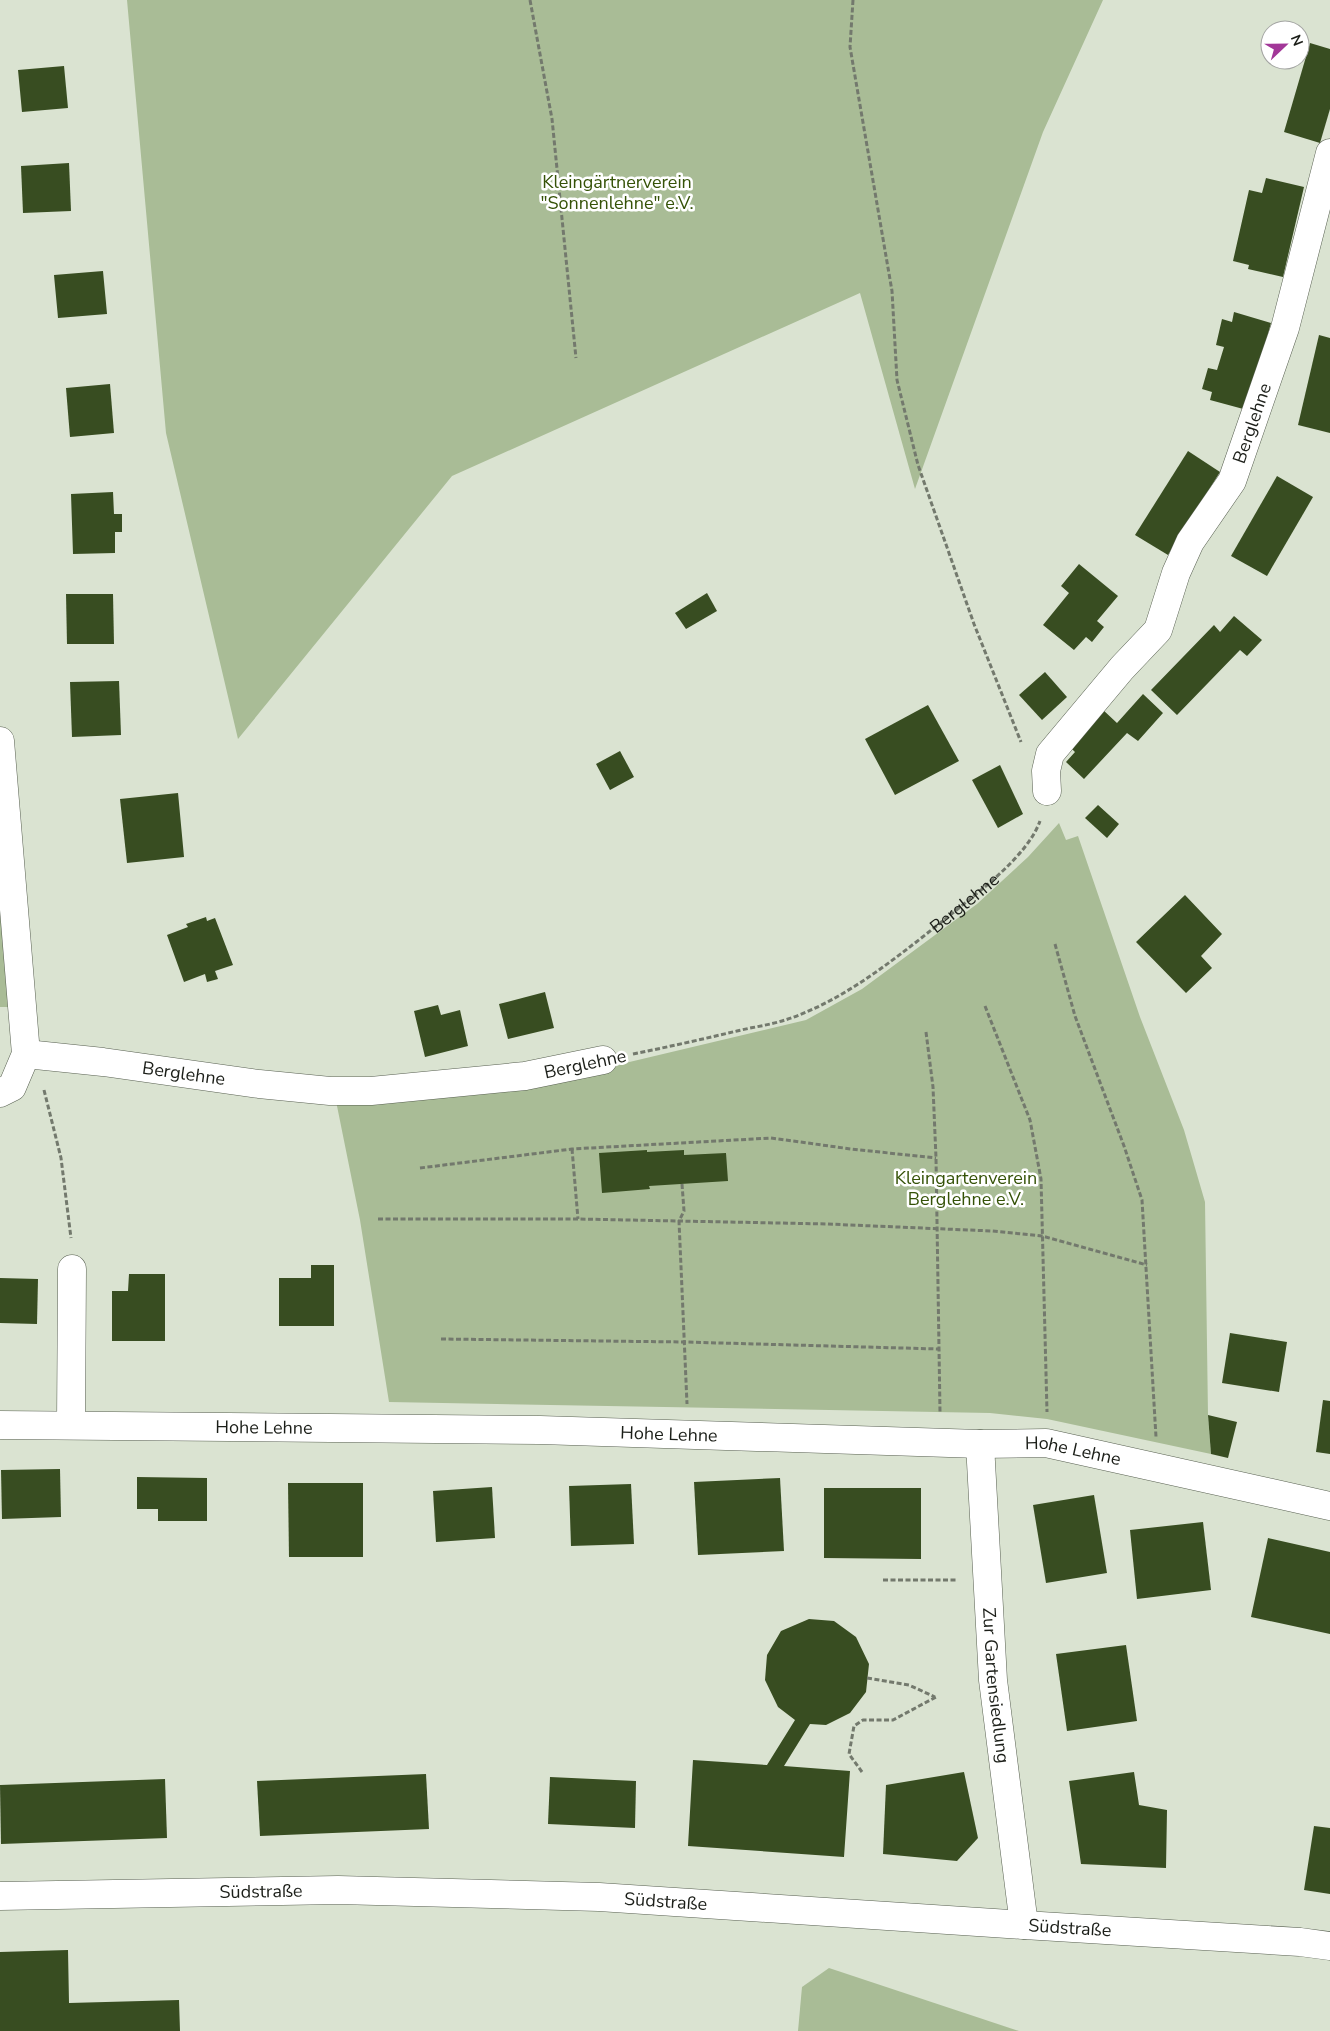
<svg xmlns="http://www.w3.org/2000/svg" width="1330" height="2031" font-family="'Nunito Sans',sans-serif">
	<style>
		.green { fill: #a9bc96 }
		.building { fill: #384d21 }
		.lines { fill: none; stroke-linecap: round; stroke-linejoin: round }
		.minor-casing { stroke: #586051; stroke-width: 29 }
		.path { stroke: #73796d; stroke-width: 3; stroke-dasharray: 5 2.5; stroke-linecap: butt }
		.minor { stroke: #fff; stroke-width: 28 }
		.labels { text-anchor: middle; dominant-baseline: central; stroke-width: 5; stroke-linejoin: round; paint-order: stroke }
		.park-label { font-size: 18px; fill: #355207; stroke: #fff }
		.street-label { font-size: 18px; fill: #1b1e18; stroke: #fff }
	</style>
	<rect width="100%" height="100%" fill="#dae3d1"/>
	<g class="green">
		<polygon points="127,0 1103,0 1043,132 915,489 860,293 452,476 238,739 166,433"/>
		<polygon points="1059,823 1066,840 1078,836 1140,1017 1184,1130 1205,1202 1208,1415 1211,1454 1047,1419 990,1413 389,1402 360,1220 336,1101 579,1074 806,1020 862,989 977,904 1028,857"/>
		<polygon points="0,842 15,1007 0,1007"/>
		<polygon points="829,1968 1019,2031 798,2031 802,1987"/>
	</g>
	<g class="building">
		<polygon points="1310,43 1330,49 1330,109 1320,143 1284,132"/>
		<polygon points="64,66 68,108 22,112 18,70"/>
		<polygon points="69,163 71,211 23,213 21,166"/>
		<polygon points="1266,178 1304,187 1283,277 1248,269 1249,265 1233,261 1249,190 1262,193"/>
		<polygon points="103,271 107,314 58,318 54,275"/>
		<polygon points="1234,312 1271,323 1247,410 1210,400 1212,392 1202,389 1208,368 1217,370 1224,347 1216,345 1222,319 1232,322"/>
		<polygon points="1319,335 1330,338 1330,433 1298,425"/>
		<polygon points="110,384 114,433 70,437 66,388"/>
		<polygon points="1188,451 1220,472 1168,555 1135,535"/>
		<polygon points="1277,476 1313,497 1267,576 1231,556"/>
		<polygon points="113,492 114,514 122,514 122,532 115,532 115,553 73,554 71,494"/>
		<polygon points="1079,564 1118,596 1097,621 1104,627 1092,642 1086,637 1074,650 1043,625 1069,593 1061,586"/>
		<polygon points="707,593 717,611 686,629 675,613"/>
		<polygon points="66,594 113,594 114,644 67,644"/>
		<polygon points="1234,616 1262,640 1247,656 1240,650 1177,715 1151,690 1214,625 1220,632"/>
		<polygon points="1045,672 1067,697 1042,720 1019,695"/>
		<polygon points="119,681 121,735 72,737 70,682"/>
		<polygon points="1143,694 1163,713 1138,741 1127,733 1084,779 1066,762 1075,752 1068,745 1102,709 1117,723"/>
		<polygon points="928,705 959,761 895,795 865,739"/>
		<polygon points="620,751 634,777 610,790 596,764"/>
		<polygon points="1000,765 1023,814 998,828 972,780"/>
		<polygon points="178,793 184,857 127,863 120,799"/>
		<polygon points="1098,805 1119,824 1107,838 1085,818"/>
		<polygon points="1185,895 1222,934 1201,956 1212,968 1186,993 1136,942"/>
		<polygon points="206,917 207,921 215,918 233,965 215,971 218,979 207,982 205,974 184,982 167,935 188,927 186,924"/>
		<polygon points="545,992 554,1028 508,1039 499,1004"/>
		<polygon points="438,1005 441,1015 460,1010 468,1046 425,1057 414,1011"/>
		<polygon points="647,1150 647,1152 684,1150 684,1155 726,1153 728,1181 649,1186 650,1189 602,1193 599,1153"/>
		<polygon points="311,1265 334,1265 334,1326 279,1326 279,1278 311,1278"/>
		<polygon points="129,1274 165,1274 165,1341 112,1341 112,1291 128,1291"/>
		<polygon points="0,1278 38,1279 37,1324 0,1323"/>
		<polygon points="1230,1333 1287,1342 1279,1392 1222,1383"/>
		<polygon points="1323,1400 1330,1401 1330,1454 1316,1452"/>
		<polygon points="1208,1415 1237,1422 1228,1458 1211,1454"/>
		<polygon points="60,1469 61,1517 2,1519 1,1470"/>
		<polygon points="137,1477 207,1478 207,1521 158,1521 158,1509 137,1509"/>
		<polygon points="780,1478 784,1551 698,1555 694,1482"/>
		<polygon points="288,1483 363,1483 363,1557 289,1557"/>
		<polygon points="631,1484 634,1544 571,1546 569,1486"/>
		<polygon points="492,1487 495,1538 436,1542 433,1491"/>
		<polygon points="824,1488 921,1488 921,1559 824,1558"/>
		<polygon points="1094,1495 1107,1573 1046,1583 1033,1505"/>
		<polygon points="1203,1522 1211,1590 1137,1599 1130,1530"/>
		<polygon points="1268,1538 1330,1552 1330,1634 1251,1617"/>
		<polygon points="809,1619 834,1621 856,1637 869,1664 866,1692 850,1713 826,1725 810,1724 784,1766 850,1771 844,1857 688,1846 693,1760 767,1765 795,1720 778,1707 765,1680 767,1655 781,1631"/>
		<polygon points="1126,1645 1137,1721 1067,1731 1056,1654"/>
		<polygon points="964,1772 978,1838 957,1861 883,1854 886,1785"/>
		<polygon points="1134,1772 1139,1805 1167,1810 1166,1868 1081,1864 1069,1781"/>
		<polygon points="426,1774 429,1829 260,1836 257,1781"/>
		<polygon points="550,1777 636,1781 635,1828 548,1824"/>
		<polygon points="165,1779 167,1838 1,1844 0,1785"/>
		<polygon points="1314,1826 1330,1828 1330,1894 1304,1890"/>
		<polygon points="68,1950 69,2003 179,2000 180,2031 0,2031 0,1952"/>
	</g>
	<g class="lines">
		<defs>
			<g id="minor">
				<polyline points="0,741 26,1054 12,1087 0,1093"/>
				<path id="s2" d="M1047,791l-1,-20 4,-17 72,-86 36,-38 18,-57 14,-31 42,-61 53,-153 45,-175"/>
				<path id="s3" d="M26,1054l77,8 156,22 71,7h41l154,-15 78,-16"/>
				<path id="s4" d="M0,1425l540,5 440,14 66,-1 284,63"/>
				<polyline points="71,1425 72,1269"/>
				<path id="s5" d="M980,1444l13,236 31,245"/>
				<path id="s6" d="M0,1896l338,-6 261,7 425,28 276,17 30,4"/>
			</g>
		</defs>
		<use href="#minor" class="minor-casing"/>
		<g class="path">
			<polyline points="530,0 552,119 576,358"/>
			<polyline points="853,0 850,47 892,291 897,380 918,465 974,624 1021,742"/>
			<polyline points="1055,944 1075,1016 1124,1146 1142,1200 1156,1437"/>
			<polyline points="985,1006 1030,1120 1041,1179 1047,1412"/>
			<polyline points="926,1032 933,1087 936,1158 940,1412"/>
			<path id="s1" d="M633,1054c35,-7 70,-15 104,-23 16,-4 33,-6 48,-11 60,-19 116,-66 164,-104 29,-24 78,-59 91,-95"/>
			<polyline points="44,1090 61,1158 71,1238"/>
			<polyline points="572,1149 578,1219"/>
			<polyline points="420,1168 572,1149 771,1138 851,1149 936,1158"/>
			<polyline points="682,1184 684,1211 679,1221 687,1404"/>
			<polyline points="378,1219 578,1219 827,1224 992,1231 1042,1236 1147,1265"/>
			<polyline points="441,1339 684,1342 938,1349"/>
			<polyline points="883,1580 957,1580"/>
			<polyline points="867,1678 909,1685 935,1697"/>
			<polyline points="862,1772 849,1754 854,1726 863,1720 893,1720 936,1697"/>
		</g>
		<use href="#minor" class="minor"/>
	</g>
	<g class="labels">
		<g class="park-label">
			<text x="617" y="182">Kleingärtnerverein<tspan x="617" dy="21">"Sonnenlehne" e.V.</tspan></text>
			<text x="966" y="1178">Kleingartenverein<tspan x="966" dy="21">Berglehne e.V.</tspan></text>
		</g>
		<g class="street-label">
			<text stroke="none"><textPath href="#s2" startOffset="431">Berglehne</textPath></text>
			<text stroke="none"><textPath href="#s1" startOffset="371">Berglehne</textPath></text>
			<text transform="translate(585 1064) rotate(-12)">Berglehne</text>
			<text stroke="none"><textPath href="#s3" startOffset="159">Berglehne</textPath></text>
			<text stroke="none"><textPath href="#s4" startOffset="264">Hohe Lehne</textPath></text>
			<text stroke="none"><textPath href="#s4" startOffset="669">Hohe Lehne</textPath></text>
			<text stroke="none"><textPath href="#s4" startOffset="1074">Hohe Lehne</textPath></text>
			<text stroke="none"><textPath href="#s5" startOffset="242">Zur Gartensiedlung</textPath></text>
			<text stroke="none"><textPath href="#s6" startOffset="261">Südstraße</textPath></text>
			<text stroke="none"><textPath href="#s6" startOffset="666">Südstraße</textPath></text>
			<text stroke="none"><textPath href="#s6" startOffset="1071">Südstraße</textPath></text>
		</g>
	</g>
	<g transform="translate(1285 45) rotate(68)"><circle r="24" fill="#ffffff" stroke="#a4a5a3"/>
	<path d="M0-4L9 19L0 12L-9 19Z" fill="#a23798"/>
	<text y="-8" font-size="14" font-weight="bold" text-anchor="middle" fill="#1b1e18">N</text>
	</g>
</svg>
